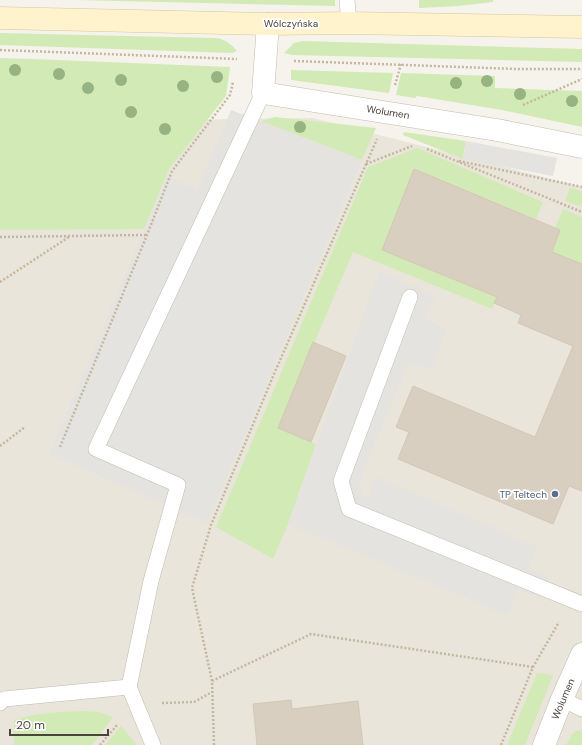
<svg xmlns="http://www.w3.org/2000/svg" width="582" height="745" font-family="'DM Sans',sans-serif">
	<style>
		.residential { fill: #eae5da }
		.green { fill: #d2eab5 }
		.parking { fill: #e5e3e0 }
		.building { fill: #d8cfc1; stroke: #d3c7b4 }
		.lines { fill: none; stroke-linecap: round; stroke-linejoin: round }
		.service-casing { stroke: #c2bbae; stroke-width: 16 }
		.minor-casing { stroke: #c2bbae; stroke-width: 23 }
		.secondary-casing { stroke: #d6c79b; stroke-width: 23 }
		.path { stroke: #c4b79f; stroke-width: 2.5; stroke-dasharray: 2 2; stroke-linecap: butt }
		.service { stroke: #fff; stroke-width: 15 }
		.minor { stroke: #fff; stroke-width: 22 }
		.secondary { stroke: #fff3cd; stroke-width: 22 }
		.tree { fill: #97b381 }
		.service-dot { fill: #5c6f8a; stroke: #fff; stroke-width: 1.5 }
		.labels { text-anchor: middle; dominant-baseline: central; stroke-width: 3.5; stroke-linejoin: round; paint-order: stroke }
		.street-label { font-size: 10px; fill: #4b4439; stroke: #fff }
		.service-label { font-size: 10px; fill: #4e5e75; stroke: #fff; text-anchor: end }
	</style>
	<rect width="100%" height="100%" fill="#f6f3ec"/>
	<polygon class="residential" points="313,118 582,187 582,745 0,745 0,122"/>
	<g class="green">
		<polygon points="75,0 335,0 335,6"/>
		<polygon points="419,0 493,0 493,2 458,6 419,8"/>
		<path d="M0,33l215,5c10,1 15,5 22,13l-5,2 -232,-8z"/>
		<polygon points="302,41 582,49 582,62 292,55 284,53 294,43"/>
		<polygon points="0,58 32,59 230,67 226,96 169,169 144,229 0,230"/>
		<polygon points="291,70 393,73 389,93 291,80"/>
		<polygon points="401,73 495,76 495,88 582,91 582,127 502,110 417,96 415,98 396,95"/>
		<polygon points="275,117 376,128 362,160 261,121"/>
		<polygon points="404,132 466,141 463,159 403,135"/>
		<polygon points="417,148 543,202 536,219 414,169 404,194 405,195 382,250 497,297 492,309 353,252 278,428 316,444 288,524 273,559 216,527 368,167"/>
		<polygon points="570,188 582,191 582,207 565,201"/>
		<polygon points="563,209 582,217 582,264 552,252 560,230 555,228"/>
		<polygon points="537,673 553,675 525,745 507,745"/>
		<path d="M80,711l19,1 14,5 -21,28h-78v-25c21,-7 44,-8 66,-9z"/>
		<polygon points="121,726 137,745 105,745"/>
		<polygon points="582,729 582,745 566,745 573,733"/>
	</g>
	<g class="parking">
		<polygon points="231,110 362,160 207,523 49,454 167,176 197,189"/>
		<polygon points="466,141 557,158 553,176 463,159"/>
		<polygon points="379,271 435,296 424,318 447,329 431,369 408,364 359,482 362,493 368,498 375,476 538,547 528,568 549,576 542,598 518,590 507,615 288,524"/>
	</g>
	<g class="building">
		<polygon points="414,169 560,230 552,252 582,264 582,491 569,486 553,524 398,459 409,432 396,427 413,386 535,437 573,346 518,323 521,315 494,303 497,297 382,250"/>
		<polygon points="313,342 346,356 311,442 278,428"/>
		<polygon points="291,700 292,709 358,701 363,745 257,745 253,704"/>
	</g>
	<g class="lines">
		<defs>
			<g id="service">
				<polyline points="347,0 349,23"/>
				<polyline points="410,297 341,481 349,509 582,604"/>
				<polyline points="562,699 582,709"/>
				<polyline points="0,703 4,699 129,687"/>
				<polyline points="153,745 129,687 151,581 178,485 96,449 263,93"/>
			</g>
			<g id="minor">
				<polyline points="268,24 263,93 497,130 582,147"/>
				<polyline points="544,745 562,699 582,654"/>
			</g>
			<polyline id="secondary" points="0,18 268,24 349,23 582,27"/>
		</defs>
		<use href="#service" class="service-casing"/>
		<use href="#minor" class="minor-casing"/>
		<use href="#secondary" class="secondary-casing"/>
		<g class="path">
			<polyline points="0,50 237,59"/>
			<polyline points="294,61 517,69 582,69"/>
			<polyline points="395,85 401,64"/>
			<polyline points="523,105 582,79"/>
			<polyline points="427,149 582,212"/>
			<polyline points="459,161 582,187"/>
			<polyline points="366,164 412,146"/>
			<polyline points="0,237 147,235"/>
			<polyline points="0,282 69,237"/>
			<polyline points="0,446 25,427"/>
			<polyline points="60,447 147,235 172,171 230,95 233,82"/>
			<polyline points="212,681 311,634 533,667"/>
			<polyline points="162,703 194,702 212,692"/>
			<polyline points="100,745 118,724"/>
			<polyline points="214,745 212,681 192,588 211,525 274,374 377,139"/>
			<polyline points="501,745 533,667 559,622"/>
		</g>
		<use href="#service" class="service"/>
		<use href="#minor" class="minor"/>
		<use href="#secondary" class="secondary"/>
	</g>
	<g class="tree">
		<circle cx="15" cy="70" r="6"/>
		<circle cx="59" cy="74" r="6"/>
		<circle cx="217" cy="77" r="6"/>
		<circle cx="121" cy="80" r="6"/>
		<circle cx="487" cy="81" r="6"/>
		<circle cx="456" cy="83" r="6"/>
		<circle cx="183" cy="86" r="6"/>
		<circle cx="88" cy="88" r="6"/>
		<circle cx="520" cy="94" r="6"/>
		<circle cx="572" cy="101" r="6"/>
		<circle cx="131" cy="112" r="6"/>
		<circle cx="300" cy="127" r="6"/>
		<circle cx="165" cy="129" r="6"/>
	</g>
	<circle class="service-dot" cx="555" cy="494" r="4"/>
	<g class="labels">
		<g class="street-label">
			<text x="291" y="23">Wólczyńska</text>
			<text transform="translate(388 112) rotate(9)">Wolumen</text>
			<text transform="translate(563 699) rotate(-67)">Wolumen</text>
		</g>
		<g class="service-label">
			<text x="547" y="494">TP Teltech</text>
		</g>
	</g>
	<path d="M10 729v6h98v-6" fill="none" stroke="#4b4439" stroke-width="2"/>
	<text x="16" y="729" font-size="12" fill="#4b4439" stroke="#ffffff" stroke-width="3" paint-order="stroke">20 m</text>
</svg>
